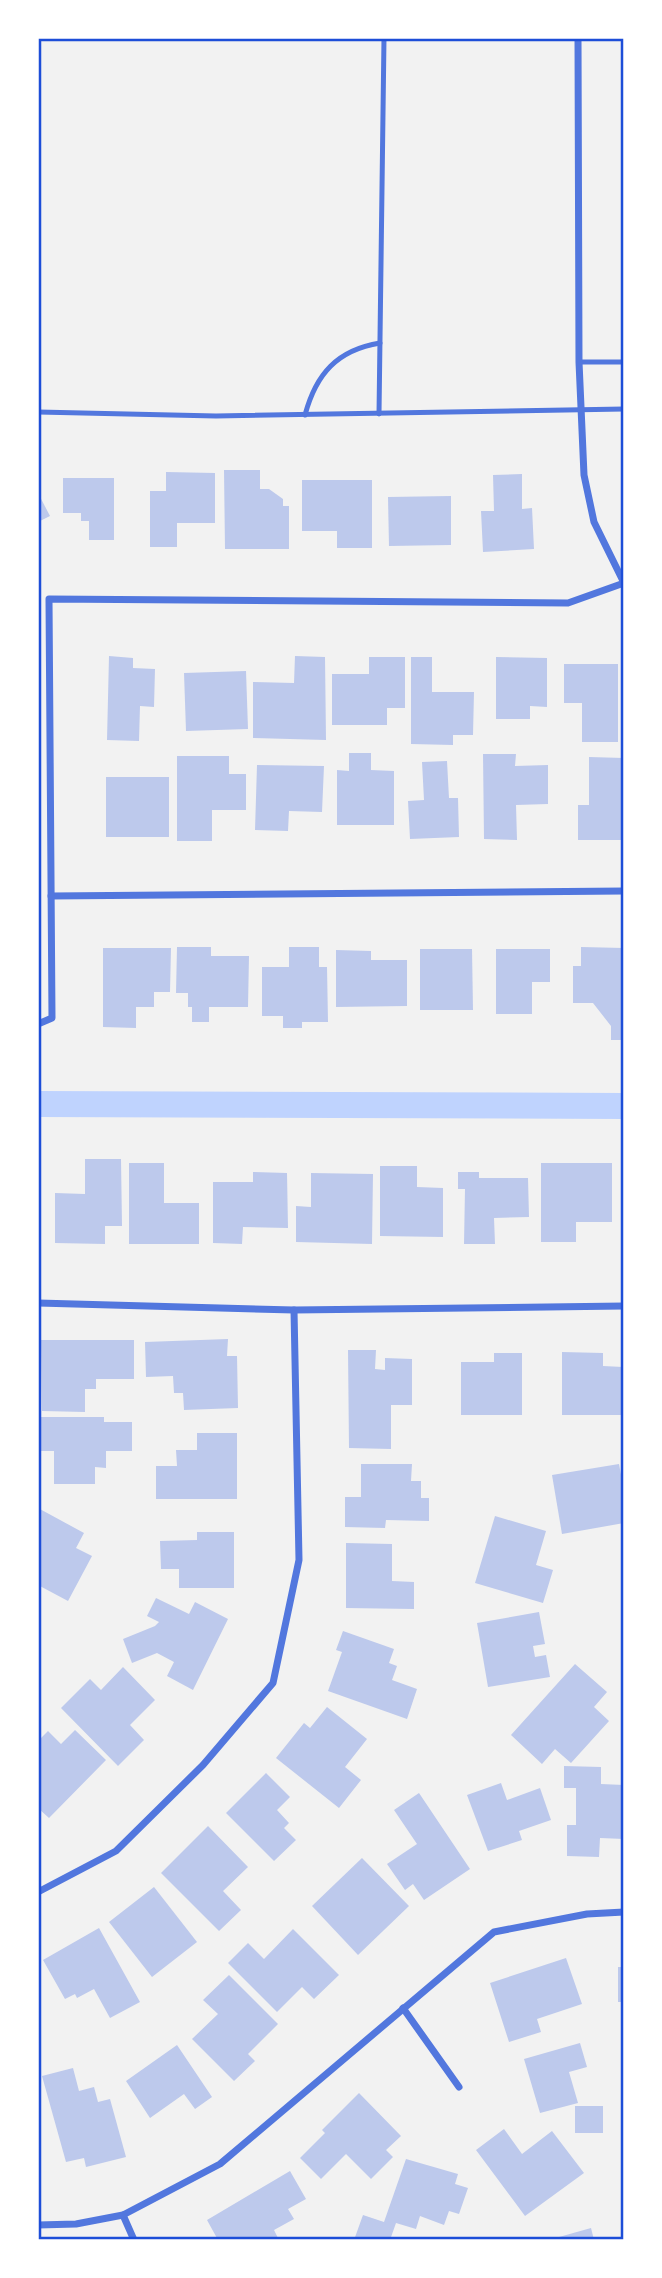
<svg xmlns="http://www.w3.org/2000/svg" width="662" height="2278" font-family="'Roboto Condensed',sans-serif">
	<style>
		.lines { fill: none; stroke-linecap: round; stroke-linejoin: round }
		.canal { stroke: #bfd3fe; stroke-width: 26 }
		.building { fill: #bdc9ec }
		.service { stroke: #5277de; stroke-width: 5 }
		.minor { stroke: #5277de; stroke-width: 7 }
		.neatline { fill: none; stroke: #1d4ed8; stroke-width: 2.5 }
	</style>
	<rect width="100%" height="100%" fill="#f2f2f2"/>
	<g class="lines">
		<polyline class="canal" points="38,1104 624,1106"/>
	</g>
	<g class="building">
		<polygon points="224,470 260,470 260,489 269,489 283,499 283,506 289,506 289,549 225,549"/>
		<polygon points="166,472 215,473 215,523 177,523 177,547 150,547 150,491 166,491"/>
		<polygon points="522,474 522,509 532,508 534,549 483,552 481,511 494,511 493,475"/>
		<polygon points="63,478 114,478 114,540 89,540 89,521 81,521 81,513 63,513"/>
		<polygon points="302,480 372,480 372,548 337,548 337,531 302,531"/>
		<polygon points="38,493 50,516 38,522"/>
		<polygon points="451,496 451,545 389,546 388,497"/>
		<polygon points="109,656 133,658 133,668 155,669 154,707 140,706 139,741 107,740"/>
		<polygon points="295,656 325,657 326,740 253,738 253,682 294,683"/>
		<polygon points="369,657 405,657 405,708 387,708 387,725 332,725 332,674 369,674"/>
		<polygon points="411,657 432,657 432,692 474,692 473,735 453,735 453,745 411,744"/>
		<polygon points="496,657 547,658 547,707 530,706 530,719 496,719"/>
		<polygon points="564,664 618,664 618,742 582,742 582,703 564,703"/>
		<polygon points="246,671 248,729 186,731 184,673"/>
		<polygon points="349,753 371,753 371,770 394,771 394,825 337,825 337,770 349,771"/>
		<polygon points="483,754 516,754 515,766 548,765 548,804 516,805 517,840 484,839"/>
		<polygon points="177,756 229,756 229,774 246,774 246,810 212,810 212,841 177,841"/>
		<polygon points="589,757 624,758 624,840 578,840 578,805 589,805"/>
		<polygon points="447,761 449,798 458,798 459,837 410,839 408,801 424,800 422,762"/>
		<polygon points="257,765 324,766 322,812 289,811 288,831 255,830"/>
		<rect x="106" y="777" width="63" height="60"/>
		<polygon points="177,947 211,947 211,956 249,956 248,1007 209,1007 209,1022 192,1022 192,1007 188,1007 188,993 176,993"/>
		<polygon points="289,947 319,947 319,967 327,967 328,1022 302,1022 302,1028 283,1028 283,1016 262,1016 262,967 289,967"/>
		<polygon points="581,947 624,948 624,1040 611,1040 611,1026 593,1003 573,1003 573,966 581,966"/>
		<polygon points="103,948 171,948 170,992 154,992 154,1007 136,1007 136,1028 103,1027"/>
		<polygon points="420,949 472,949 473,1010 420,1010"/>
		<polygon points="496,949 550,949 550,982 532,982 532,1014 496,1014"/>
		<polygon points="336,950 371,951 371,960 407,960 407,1006 336,1007"/>
		<polygon points="85,1159 121,1159 122,1226 105,1226 105,1244 55,1243 55,1193 85,1194"/>
		<polygon points="129,1163 164,1163 164,1203 199,1203 199,1244 129,1244"/>
		<polygon points="541,1163 612,1163 612,1222 576,1222 576,1242 541,1242"/>
		<polygon points="380,1166 417,1166 417,1187 443,1188 443,1237 380,1236"/>
		<polygon points="253,1172 287,1173 288,1228 243,1227 242,1244 213,1243 213,1182 253,1182"/>
		<polygon points="458,1172 479,1172 479,1178 528,1178 529,1217 494,1218 495,1244 464,1244 465,1189 458,1189"/>
		<polygon points="311,1173 373,1174 372,1244 296,1242 296,1206 311,1207"/>
		<polygon points="228,1339 227,1356 237,1356 238,1408 184,1410 183,1393 174,1393 173,1376 146,1377 145,1342"/>
		<polygon points="41,1340 134,1340 134,1379 96,1379 96,1389 85,1389 85,1412 42,1411"/>
		<polygon points="348,1350 376,1350 375,1369 385,1370 385,1358 412,1359 412,1405 391,1405 391,1449 349,1448"/>
		<polygon points="562,1352 603,1353 603,1366 623,1367 622,1415 562,1415"/>
		<polygon points="494,1353 522,1353 522,1415 461,1415 461,1362 494,1362"/>
		<polygon points="39,1417 104,1417 104,1422 132,1422 132,1451 106,1451 106,1468 95,1467 95,1484 54,1484 54,1451 39,1451"/>
		<polygon points="197,1433 237,1433 237,1499 156,1499 156,1466 177,1466 176,1450 197,1450"/>
		<polygon points="361,1464 412,1464 411,1481 421,1481 421,1498 429,1498 429,1521 386,1520 385,1528 345,1527 345,1497 361,1497"/>
		<polygon points="619,1464 624,1491 624,1523 562,1534 552,1475"/>
		<polygon points="38,1508 84,1533 76,1548 92,1556 68,1601 38,1585"/>
		<polygon points="495,1516 546,1531 536,1565 553,1570 543,1603 475,1583"/>
		<polygon points="197,1532 234,1532 234,1588 179,1588 179,1569 161,1569 160,1541 197,1540"/>
		<polygon points="346,1543 392,1544 392,1581 414,1582 414,1609 346,1608"/>
		<polygon points="156,1598 189,1614 195,1602 228,1619 193,1690 167,1676 174,1662 157,1653 132,1663 123,1639 155,1626 159,1622 147,1616"/>
		<polygon points="539,1612 545,1644 533,1646 535,1657 546,1655 550,1677 488,1687 477,1623"/>
		<polygon points="343,1631 394,1649 389,1663 397,1666 392,1680 417,1689 407,1719 328,1691 342,1652 336,1650"/>
		<polygon points="575,1664 607,1692 594,1707 609,1721 571,1763 555,1749 542,1764 511,1735"/>
		<polygon points="123,1667 155,1700 130,1725 144,1740 118,1766 61,1708 90,1679 101,1690"/>
		<polygon points="327,1707 367,1739 345,1767 361,1780 339,1808 276,1758 304,1723 310,1728"/>
		<polygon points="75,1730 106,1760 49,1818 38,1808 38,1741 48,1731 61,1744"/>
		<polygon points="564,1766 601,1767 601,1784 624,1785 624,1839 600,1838 599,1857 567,1856 567,1825 576,1825 576,1788 564,1788"/>
		<polygon points="266,1773 290,1797 277,1810 289,1823 284,1828 296,1840 274,1861 226,1813"/>
		<polygon points="501,1783 507,1800 540,1788 551,1820 519,1831 522,1840 488,1851 467,1795"/>
		<polygon points="419,1793 470,1869 424,1900 413,1884 405,1890 387,1864 417,1844 394,1810"/>
		<polygon points="208,1826 248,1867 223,1891 241,1910 219,1931 161,1873"/>
		<polygon points="362,1858 409,1906 358,1955 312,1906"/>
		<polygon points="154,1887 197,1942 152,1977 109,1922"/>
		<polygon points="99,1928 140,2002 110,2018 94,1989 77,1998 75,1994 65,1999 43,1960"/>
		<polygon points="293,1929 339,1975 314,1999 302,1987 277,2012 228,1963 248,1943 264,1959"/>
		<polygon points="566,1958 582,2004 537,2019 541,2032 509,2042 490,1983"/>
		<rect x="618" y="1967" width="6" height="35"/>
		<polygon points="229,1975 278,2024 248,2054 255,2061 234,2081 192,2039 218,2014 203,2000"/>
		<polygon points="580,2043 587,2067 569,2072 578,2103 540,2113 524,2059"/>
		<polygon points="177,2045 212,2097 195,2109 184,2094 150,2118 126,2081"/>
		<polygon points="73,2068 79,2091 94,2087 98,2102 110,2099 126,2157 86,2167 84,2158 66,2162 42,2076"/>
		<polygon points="359,2093 401,2136 386,2150 393,2157 371,2179 346,2154 321,2179 300,2158 325,2133 322,2130"/>
		<rect x="575" y="2106" width="28" height="27"/>
		<polygon points="504,2129 522,2154 552,2131 584,2173 525,2216 476,2150"/>
		<polygon points="406,2159 458,2174 455,2184 468,2188 459,2214 449,2211 444,2225 420,2216 416,2229 396,2223 390,2240 354,2240 363,2215 384,2222"/>
		<polygon points="290,2171 306,2199 288,2209 294,2219 274,2230 279,2240 218,2240 207,2220"/>
		<polygon points="591,2228 594,2240 553,2240 552,2239"/>
	</g>
	<g class="lines">
		<g class="service">
			<polyline points="579,362 624,362"/>
			<polyline points="38,412 216,416 624,409"/>
			<polyline points="379,414 384,38"/>
			<path d="M305,415c11,-41 32,-65 75,-72"/>
		</g>
		<g class="minor">
			<polyline points="578,38 579,362 584,475 594,522 624,583"/>
			<polyline points="51,896 624,891"/>
			<polyline points="38,1024 52,1018 49,599 568,603 624,583"/>
			<polyline points="38,1303 294,1310 624,1306"/>
			<polyline points="38,1892 116,1851 203,1765 273,1683 299,1560 294,1310"/>
			<polyline points="403,2008 459,2087"/>
			<polyline points="123,2215 134,2240"/>
			<polyline points="38,2225 76,2224 123,2215 220,2164 494,1932 587,1914 624,1912"/>
		</g>
	</g>
	<rect width="662" height="2278" fill="none" stroke="#ffffff" stroke-width="80"/>
	<rect x="40" y="40" width="582" height="2198" class="neatline"/>
</svg>
